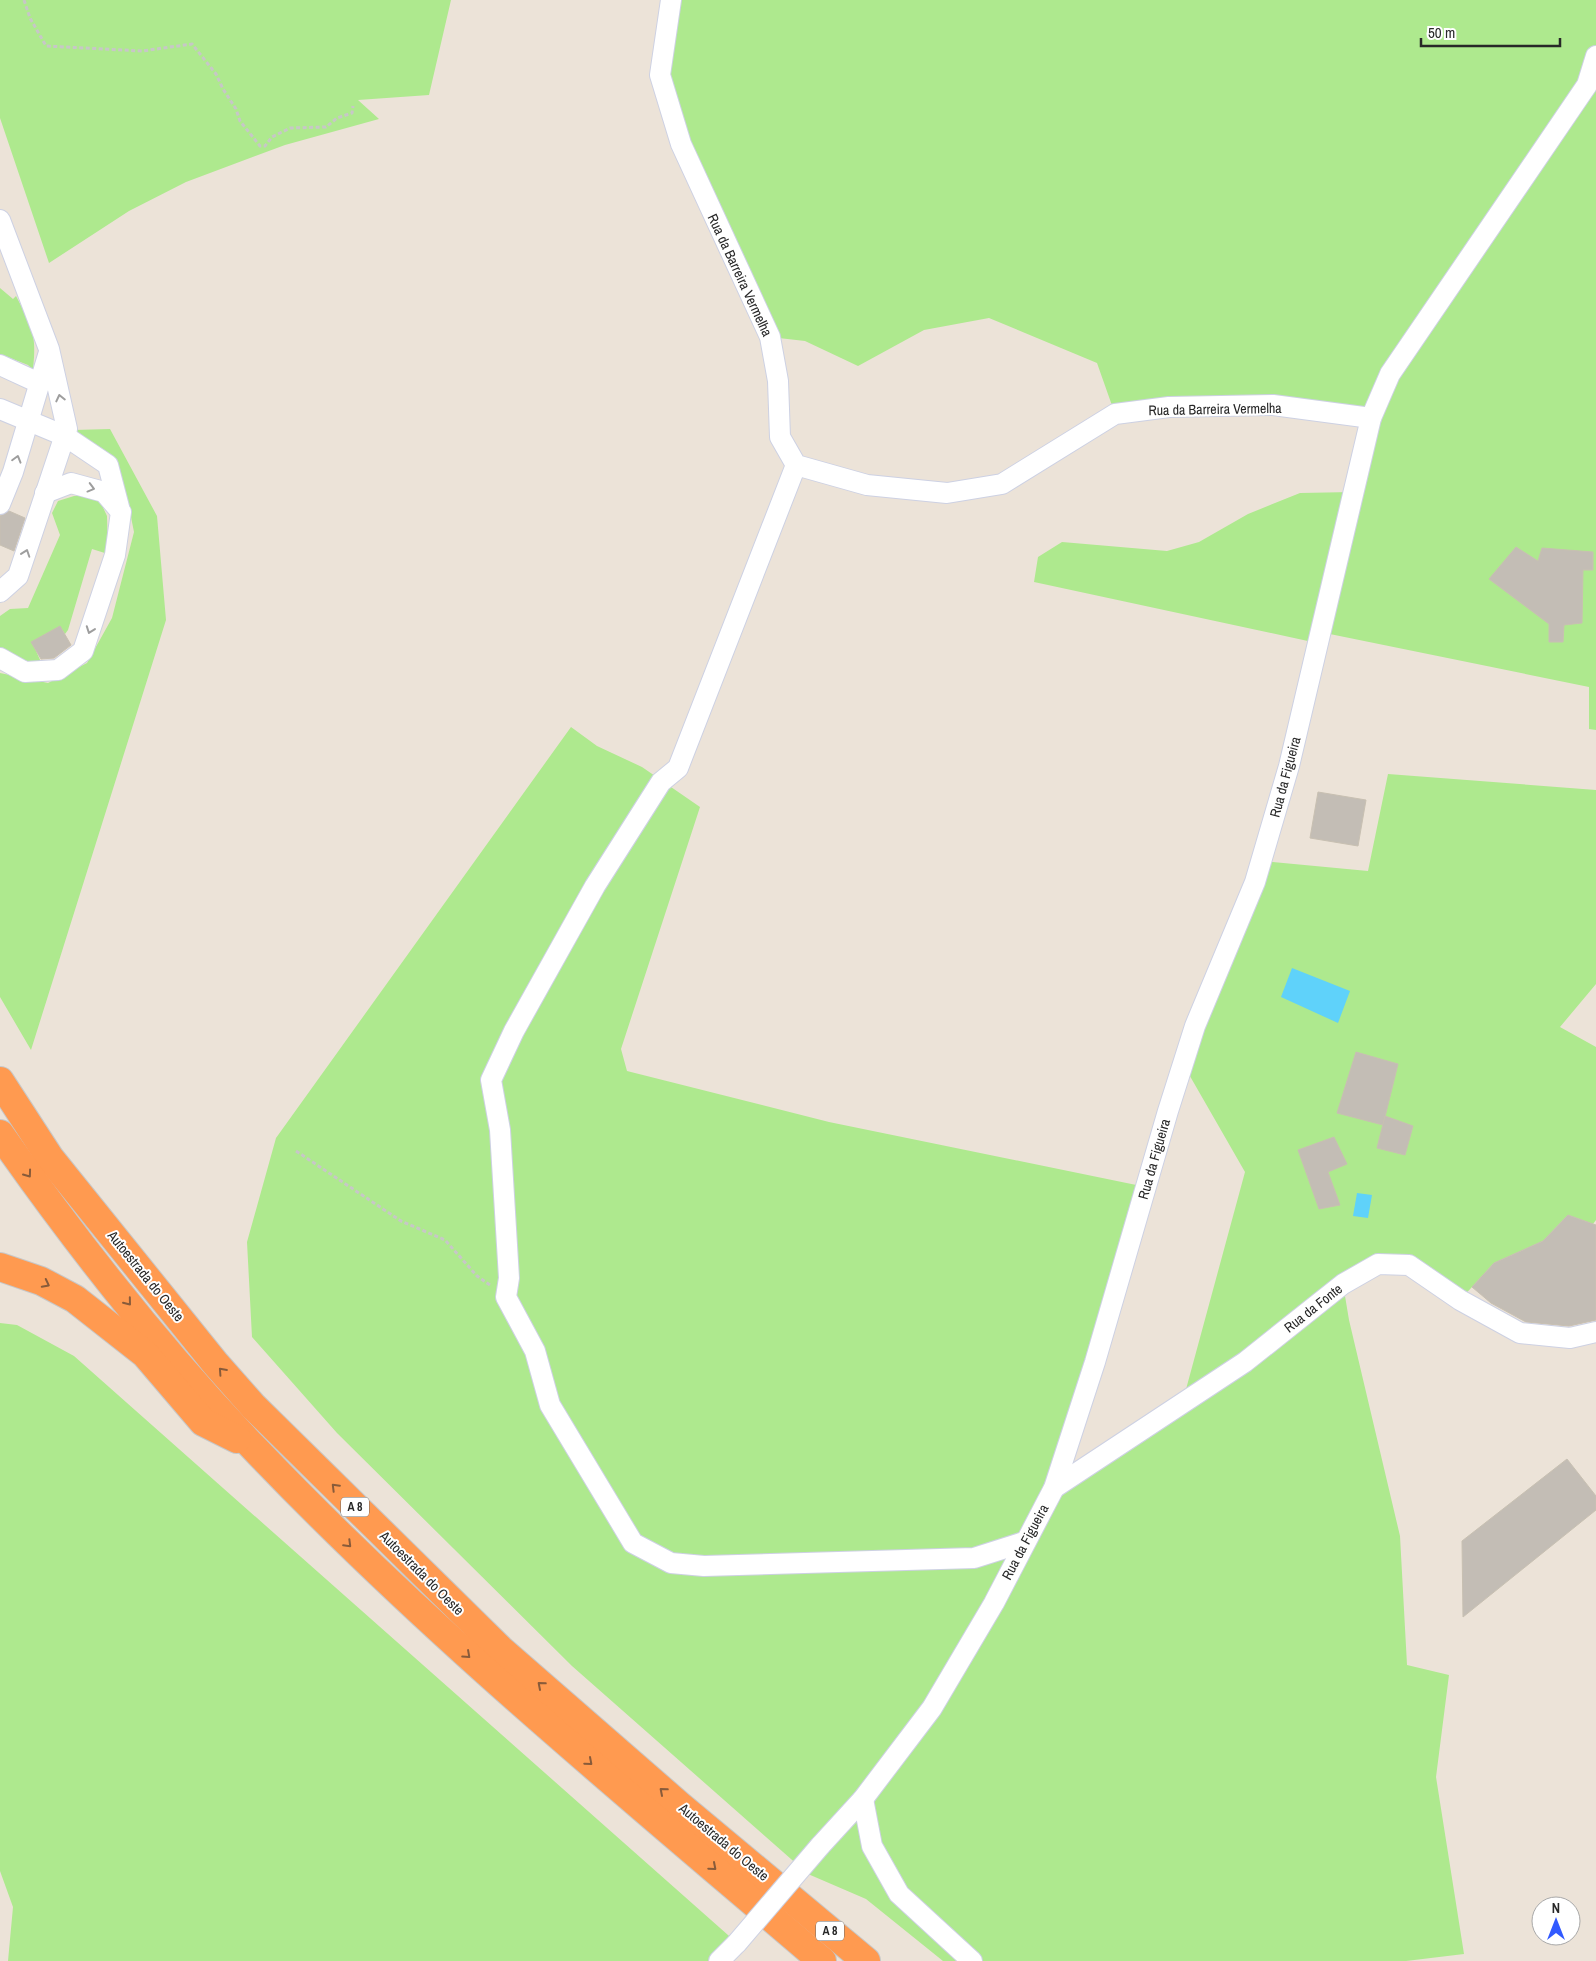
<svg xmlns="http://www.w3.org/2000/svg" width="1596" height="1961" font-family="'Archivo Narrow',sans-serif">
	<style>
		.green { fill: #aee98e }
		.water { fill: #5fd2fa }
		.building { fill: #c3bdb5; stroke: #c8c0b2 }
		.lines { fill: none; stroke-linecap: round; stroke-linejoin: round }
		.minor-casing { stroke: #cdd1e3; stroke-width: 22 }
		.highway-casing { stroke: #c7c7c7; stroke-width: 30 }
		.path { stroke: #c7c7c7; stroke-width: 3; stroke-dasharray: 4 2.5; stroke-linecap: butt }
		.minor { stroke: #fff; stroke-width: 20 }
		.highway { stroke: #ff9a50; stroke-width: 28 }
		.minor-bridge-casing { stroke: #cdd1e3; stroke-width: 22; stroke-linecap: butt }
		.minor-bridge { stroke: #fff; stroke-width: 20 }
		.oneway { stroke: #9e9e9e }
		.oneway2 { stroke: #895b3a }
		.labels { text-anchor: middle; dominant-baseline: central; stroke-width: 4; stroke-linejoin: round; paint-order: stroke }
		.shield { fill: #fff; stroke: #686868; stroke-width: 1 }
		.shield-label { font-size: 12px; font-weight: bold; fill: #282828 }
		.street-label { font-size: 14px; fill: #282828; stroke: #fff }
	</style>
	<rect width="100%" height="100%" fill="#ece3d8"/>
	<g class="green">
		<polygon points="0,0 451,0 429,95 358,100 379,119 285,145 186,182 129,211 49,263 0,118"/>
		<polygon points="671,0 1596,0 1596,730 1589,729 1589,687 1320,632 1317,643 1034,582 1038,557 1062,542 1167,551 1199,542 1248,514 1300,493 1353,492 1371,419 1273,405 1115,414 1097,363 989,318 924,330 858,366 805,341 770,337 660,75"/>
		<path d="M0,288l13,11 3,-3c16,31 21,38 17,74l-5,-5 -28,-11z"/>
		<polygon points="110,429 157,516 166,620 31,1050 0,997 0,673 48,683 87,663 112,618 134,532 128,502 73,430"/>
		<polygon points="74,496 87,496 100,501 107,516 108,554 92,549 68,630 65,634 61,628 32,642 41,662 23,662 0,652 0,616 10,609 28,608 60,535 52,513 58,501"/>
		<polygon points="571,727 597,746 642,767 700,807 621,1049 627,1071 829,1122 1146,1187 1054,1487 1182,1404 1245,1172 1183,1064 1262,861 1368,871 1388,774 1596,790 1596,984 1560,1027 1596,1047 1596,1220 1593,1224 1568,1215 1543,1241 1494,1263 1460,1300 1409,1265 1343,1284 1349,1320 1400,1536 1407,1665 1449,1675 1436,1777 1464,1954 1406,1961 943,1961 866,1899 808,1874 572,1666 337,1433 252,1337 247,1242 276,1138"/>
		<polygon points="0,1323 17,1325 74,1356 737,1943 719,1961 8,1961 13,1907 0,1871"/>
	</g>
	<g class="water">
		<polygon points="1292,968 1350,991 1338,1023 1281,997"/>
		<polygon points="1357,1193 1372,1195 1368,1218 1353,1216"/>
	</g>
	<g class="building">
		<polygon points="9,511 25,518 14,551 0,545 0,516"/>
		<polygon points="1516,547 1538,561 1542,548 1593,552 1593,570 1583,570 1582,623 1564,625 1563,642 1549,642 1549,624 1489,579"/>
		<polygon points="60,626 71,645 54,658 41,659 31,642"/>
		<polygon points="1318,792 1366,800 1358,846 1310,838"/>
		<polygon points="1356,1052 1398,1064 1383,1125 1337,1113"/>
		<polygon points="1385,1116 1413,1126 1405,1155 1377,1148"/>
		<polygon points="1334,1137 1347,1164 1328,1172 1340,1205 1319,1209 1298,1150"/>
		<polygon points="1568,1215 1596,1225 1596,1320 1569,1326 1526,1322 1491,1303 1472,1287 1494,1263 1543,1241"/>
		<polygon points="1567,1459 1596,1496 1596,1510 1463,1617 1462,1541"/>
	</g>
	<g class="lines">
		<defs>
			<g id="minor">
				<polyline points="671,0 660,75 681,144 770,337 778,381 780,437 796,465 867,485 947,493 1002,484 1115,414 1169,407 1273,405 1371,418"/>
				<polyline points="0,220 49,349 67,429 18,576 0,592"/>
				<polyline points="0,365 39,383"/>
				<polyline points="0,409 65,436 108,465 119,507"/>
				<polyline points="796,465 678,768 661,782 595,886 514,1031 491,1080 500,1130 509,1278 506,1297 535,1351 550,1405 633,1543 671,1563 704,1566 974,1558 1024,1542"/>
				<polyline points="0,504 13,472 49,352"/>
				<polyline points="0,658 25,672 58,670 83,651 115,555 121,512 104,492 71,483 45,493"/>
				<polyline points="1054,1488 1245,1362 1343,1284 1378,1264 1409,1265 1460,1300 1520,1333 1570,1338 1596,1332"/>
				<polyline points="863,1799 872,1846 899,1894 972,1961"/>
				<polyline points="820,1846 863,1799 932,1708 994,1603 1054,1488 1095,1362 1168,1111 1195,1026 1255,882 1289,766 1371,418 1390,374 1587,85 1596,56"/>
				<polyline points="719,1961 737,1943"/>
			</g>
			<g id="highway">
				<polyline points="0,1081 50,1158 215,1363 253,1406 500,1649 679,1805 866,1961"/>
				<path d="M0,1134c77,110 162,218 255,315 176,185 373,346 567,512"/>
				<polyline points="0,1267 41,1281 75,1299 145,1354 203,1422 237,1439"/>
			</g>
		</defs>
		<use href="#minor" class="minor-casing"/>
		<use href="#highway" class="highway-casing"/>
		<g class="path">
			<polyline points="24,0 30,18 46,46 142,51 192,44 216,74 223,89 236,109 240,121 260,146 265,146 272,137 290,128 326,127 337,118 352,113 353,106"/>
			<polyline points="296,1151 401,1221 445,1240 477,1276 490,1285"/>
		</g>
		<use href="#minor" class="minor"/>
		<use href="#highway" class="highway"/>
		<defs>
			<polyline id="minor-bridge" points="737,1943 820,1846"/>
		</defs>
		<use href="#minor-bridge" class="minor-bridge-casing"/>
		<use href="#minor-bridge" class="minor-bridge"/>
	</g>
	<defs><path id="oneway-chevron" d="M-2-3.5L2.5 0L-2 3.5" fill="none" stroke-width="1.6" stroke-linecap="round" stroke-linejoin="round" transform="scale(1.25)"/></defs>
	<g class="oneway">
		<use href="#oneway-chevron" transform="translate(60 398) rotate(-103)"/>
		<use href="#oneway-chevron" transform="translate(17 459) rotate(-74)"/>
		<use href="#oneway-chevron" transform="translate(91 488) rotate(15)"/>
		<use href="#oneway-chevron" transform="translate(26 553) rotate(-71)"/>
		<use href="#oneway-chevron" transform="translate(90 630) rotate(110)"/>
	</g>
	<g class="oneway2">
		<use href="#oneway-chevron" transform="translate(28 1174) rotate(54)"/>
		<use href="#oneway-chevron" transform="translate(46 1284) rotate(27)"/>
		<use href="#oneway-chevron" transform="translate(128 1302) rotate(51)"/>
		<use href="#oneway-chevron" transform="translate(222 1371) rotate(-132)"/>
		<use href="#oneway-chevron" transform="translate(335 1487) rotate(-135)"/>
		<use href="#oneway-chevron" transform="translate(348 1544) rotate(45)"/>
		<use href="#oneway-chevron" transform="translate(467 1655) rotate(42)"/>
		<use href="#oneway-chevron" transform="translate(541 1685) rotate(-139)"/>
		<use href="#oneway-chevron" transform="translate(589 1762) rotate(41)"/>
		<use href="#oneway-chevron" transform="translate(663 1791) rotate(-139)"/>
		<use href="#oneway-chevron" transform="translate(713 1867) rotate(41)"/>
	</g>
	<g class="labels">
		<g class="shield">
			<rect x="341" y="1497.5" width="28" height="19" rx="4"/>
			<rect x="816" y="1921.5" width="28" height="19" rx="4"/>
		</g>
		<g class="shield-label">
			<text x="355" y="1507">A 8</text>
			<text x="830" y="1931">A 8</text>
		</g>
		<g class="street-label">
			<text transform="translate(740 275) rotate(65)">Rua da Barreira Vermelha</text>
			<text transform="translate(1215 409) rotate(-1)">Rua da Barreira Vermelha</text>
			<text transform="translate(1285 777) rotate(-75)">Rua da Figueira</text>
			<text transform="translate(1154 1159) rotate(-74)">Rua da Figueira</text>
			<text transform="translate(146 1276) rotate(51)">Autoestrada do Oeste</text>
			<text transform="translate(1313 1308) rotate(-38)">Rua da Fonte</text>
			<text transform="translate(1025 1542) rotate(-62)">Rua da Figueira</text>
			<text transform="translate(422 1573) rotate(45)">Autoestrada do Oeste</text>
			<text transform="translate(724 1842) rotate(40)">Autoestrada do Oeste</text>
		</g>
	</g>
	<g transform="translate(1556 1921)"><circle r="24" fill="#ffffff" stroke="#a9a9a9"/>
	<path d="M0-4L9 19L0 12L-9 19Z" fill="#325aff"/>
	<text y="-8" font-size="14" font-weight="bold" text-anchor="middle" fill="#282828">N</text>
	</g>
	<path d="M1421 38v8h139v-8" fill="none" stroke="#282828" stroke-width="2.5"/>
	<text x="1428" y="38" font-size="15" fill="#282828" stroke="#ffffff" stroke-width="4" paint-order="stroke">50 m</text>
</svg>
